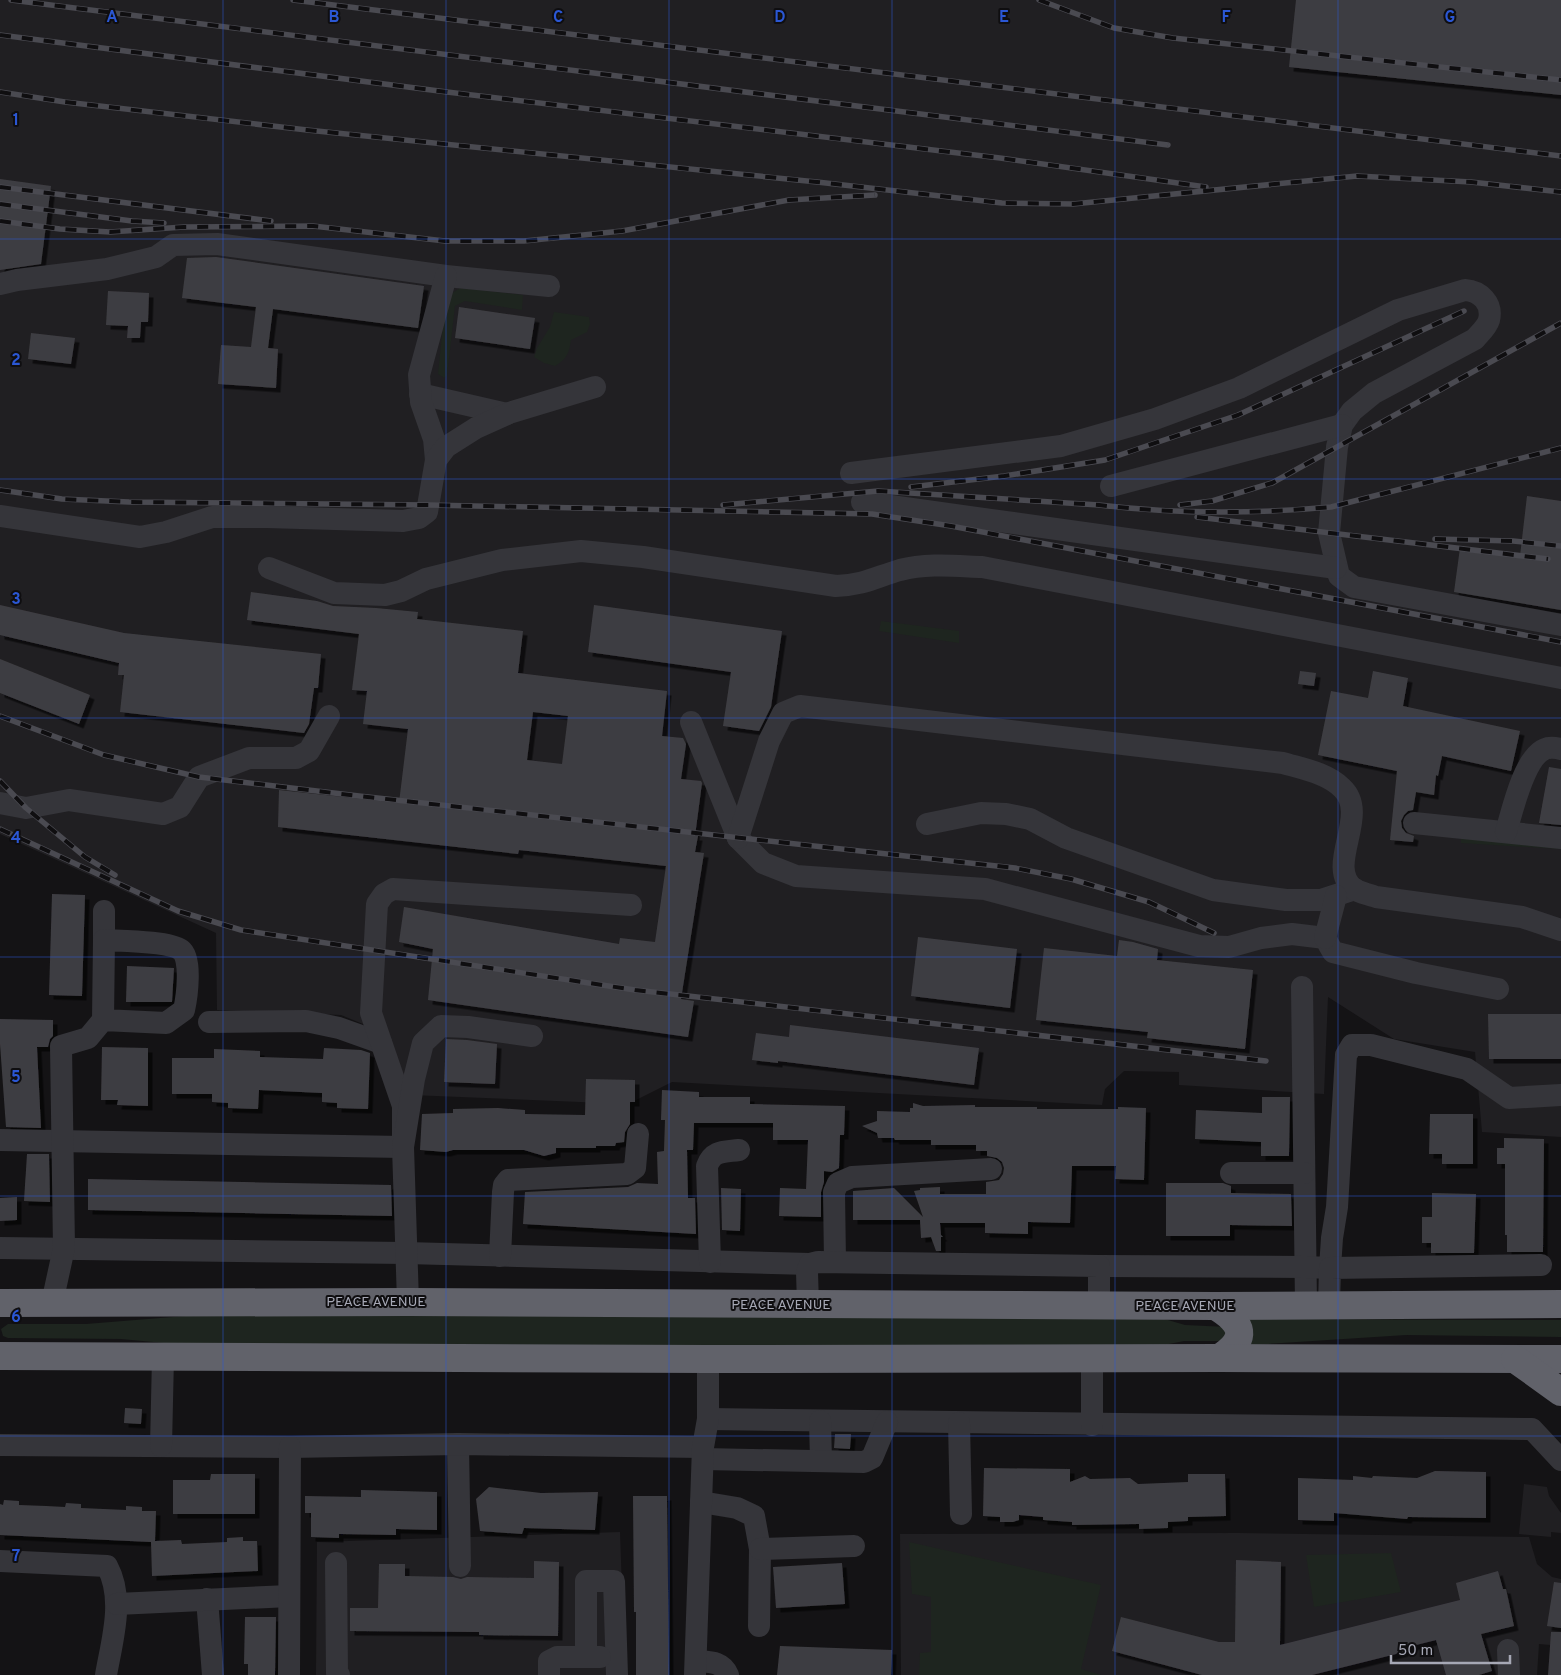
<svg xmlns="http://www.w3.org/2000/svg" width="1561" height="1675" font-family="Overpass,sans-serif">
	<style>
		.built { fill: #201f22 }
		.green { fill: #1e251f }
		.building { fill: #3e3d42; fill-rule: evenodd; filter: url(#shadow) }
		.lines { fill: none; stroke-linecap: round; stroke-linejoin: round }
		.minor { stroke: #35353a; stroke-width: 22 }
		.highway { stroke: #61626a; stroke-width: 28 }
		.rail-casing { stroke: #4a4a51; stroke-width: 5.5 }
		.rail { stroke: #0f0e10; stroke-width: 4; stroke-dasharray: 11; stroke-linecap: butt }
		.grid { fill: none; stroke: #2b57d4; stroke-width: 1; stroke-opacity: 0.55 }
		.labels { text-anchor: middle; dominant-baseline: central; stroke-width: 4; stroke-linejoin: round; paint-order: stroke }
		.street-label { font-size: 14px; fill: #a6a8b5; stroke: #0f0e10 }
		.grid-label { font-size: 16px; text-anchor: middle; font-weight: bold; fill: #2b57d4; stroke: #0f0e10; stroke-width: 4; stroke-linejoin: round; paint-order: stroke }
	</style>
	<defs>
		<filter id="shadow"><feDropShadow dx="4.5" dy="4.5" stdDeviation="0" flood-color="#0009"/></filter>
	</defs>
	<rect width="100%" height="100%" fill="#141315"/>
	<g class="built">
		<polygon points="0,0 1561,0 1561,1137 1482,1132 1475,1052 1394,1039 1328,997 1324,1094 1179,1085 1179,1072 1124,1071 1105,1089 1102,1105 672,1082 628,1104 411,1095 385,1033 341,1015 217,1010 216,933 0,834"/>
		<polygon points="1524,1484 1547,1487 1549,1496 1561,1513 1561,1533 1551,1532 1551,1537 1519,1534"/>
		<polygon points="620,1532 625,1675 316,1675 317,1542"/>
		<polygon points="1238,1533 1529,1537 1537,1564 1552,1577 1561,1579 1561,1646 1539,1644 1537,1675 901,1675 900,1534"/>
	</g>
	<g class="green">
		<polygon points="460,288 523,295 522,310 465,301 455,306 447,376 444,378 438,374 445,305 449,295"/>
		<path d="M554,312l35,5 1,7 -3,8 -16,8c-2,13 -4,19 -16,26l-11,-3 -10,-6 3,-9 13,-21z"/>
		<polygon points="881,621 959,631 959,643 879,631"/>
		<polygon points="1461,833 1561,841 1561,849 1461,843"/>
		<polygon points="682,1315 1161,1318 1185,1325 1228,1327 1224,1341 1184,1341 1149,1348 185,1345 121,1339 8,1338 3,1336 1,1329 8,1324 86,1324 185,1316"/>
		<polygon points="1246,1319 1561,1320 1561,1337 1406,1335 1252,1345 1250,1344"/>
		<polygon points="909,1542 1101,1585 1081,1669 1101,1675 919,1675 920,1653 931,1652 931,1597 912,1594"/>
		<polygon points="1391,1553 1401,1592 1314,1607 1306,1555"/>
	</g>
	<g class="building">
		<polygon points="1296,0 1561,0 1561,95 1289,67"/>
		<polygon points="0,179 51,186 41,264 0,270"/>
		<polygon points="216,257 424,286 418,328 273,309 268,348 278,349 276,388 218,384 221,345 251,347 256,307 182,298 187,258"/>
		<polygon points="108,291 149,293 148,322 141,322 140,338 127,338 128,326 106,325"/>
		<polygon points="459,307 535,318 530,349 455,338"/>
		<polygon points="31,333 75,338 71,364 28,359"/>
		<polygon points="1527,496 1561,501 1561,610 1454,592 1460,548 1520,556"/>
		<path d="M251,592l66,9 16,5 43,2 42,4 -1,7 106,12 -5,42 149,18 -5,45 21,2 3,6 -5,35 20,2 1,2 -7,53h3l-3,16 9,1 -23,146 13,2 -6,36 -260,-37 5,-51 -34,-7 5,-35 215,37 1,-6 35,4 11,-76 -147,-16 -1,4 -240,-27 1,-37 120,13 9,-74 -45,-5 4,-33 -15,-1 7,-56 -112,-14zM533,712l35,4 -6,48 -35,-4z"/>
		<polygon points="0,605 124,633 321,654 318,688 314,688 309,724 304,733 120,712 124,675 118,675 119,663 0,635"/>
		<polygon points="594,605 782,631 771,707 759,731 723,726 731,672 588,652"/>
		<polygon points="0,659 90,695 79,724 0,693"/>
		<polygon points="1300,671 1316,673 1314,686 1298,684"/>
		<polygon points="1373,671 1408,678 1403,706 1520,731 1511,771 1442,756 1438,776 1436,775 1434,795 1416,792 1413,810 1408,811 1404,815 1401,821 1402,828 1406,833 1414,836 1413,842 1390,840 1397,771 1318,755 1331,691 1368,698"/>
		<polygon points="1549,767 1561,769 1561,825 1539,823"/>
		<polygon points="52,894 85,895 82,996 49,995"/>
		<polygon points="918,937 1017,949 1010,1008 911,996"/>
		<polygon points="1119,940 1133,942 1158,949 1157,960 1253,970 1245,1049 1147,1038 1148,1032 1036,1020 1044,948 1117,956"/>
		<polygon points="127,966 174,968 172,1002 126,1002"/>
		<polygon points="1488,1014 1561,1014 1561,1059 1489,1059"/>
		<polygon points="0,1019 53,1020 53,1036 50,1039 48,1047 37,1047 41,1128 6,1127 0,1044"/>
		<polygon points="790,1025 979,1048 974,1085 778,1061 778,1063 752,1060 756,1033 789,1037"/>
		<polygon points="446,1039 467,1040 497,1044 495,1084 444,1082"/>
		<polygon points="102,1047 148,1048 148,1106 117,1105 118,1100 101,1100"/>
		<polygon points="324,1048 361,1050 370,1053 368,1109 337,1108 337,1103 322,1102 322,1093 259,1090 258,1109 228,1108 228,1103 212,1102 212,1094 172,1094 172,1058 214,1058 214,1049 260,1051 260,1057 323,1059"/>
		<polygon points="586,1079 635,1080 635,1102 630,1102 630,1124 625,1132 624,1142 616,1143 615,1146 596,1146 596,1148 556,1148 556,1153 544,1156 524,1150 453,1150 446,1152 420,1150 422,1114 453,1113 453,1109 498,1108 525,1110 525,1114 585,1115"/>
		<polygon points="662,1090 699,1092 699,1097 750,1097 750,1104 845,1106 844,1135 840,1135 839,1168 832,1172 824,1171 824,1182 821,1192 821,1217 779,1216 780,1188 806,1189 808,1140 773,1140 773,1123 694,1123 693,1150 687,1150 688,1198 695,1198 696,1234 523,1224 525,1192 628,1187 637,1183 658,1184 657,1152 664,1151 665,1120 661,1120"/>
		<polygon points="1262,1097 1290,1097 1289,1156 1261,1156 1261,1142 1195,1139 1196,1110 1262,1113"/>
		<polygon points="913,1103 923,1106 975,1105 975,1107 1037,1107 1037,1109 1118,1109 1118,1107 1146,1108 1144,1180 1115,1179 1116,1166 1072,1166 1070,1223 1028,1222 1028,1234 985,1233 985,1223 940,1223 941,1235 943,1237 941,1237 941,1251 936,1251 931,1237 921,1238 920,1220 853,1220 853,1191 894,1188 923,1217 914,1191 920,1190 920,1188 940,1187 940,1194 986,1194 986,1182 999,1180 1003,1174 1004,1168 1002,1162 997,1158 987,1156 987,1151 976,1151 976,1145 931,1145 931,1140 895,1140 894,1138 878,1138 877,1133 862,1126 877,1121 877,1111 910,1112 910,1108 913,1108"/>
		<polygon points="1430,1114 1473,1114 1473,1164 1442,1164 1442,1154 1429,1154"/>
		<polygon points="1504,1138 1544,1139 1543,1252 1507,1252 1507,1235 1505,1235 1505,1164 1497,1164 1497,1148 1504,1148"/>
		<polygon points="27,1154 49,1154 50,1202 24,1201"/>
		<polygon points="88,1179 391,1185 392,1216 88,1210"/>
		<polygon points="1166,1183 1223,1183 1231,1186 1231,1193 1291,1194 1292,1226 1230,1225 1230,1236 1166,1236"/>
		<polygon points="721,1188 741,1189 740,1231 722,1230"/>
		<polygon points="1432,1193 1476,1194 1474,1253 1431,1253 1431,1243 1422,1243 1422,1217 1432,1217"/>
		<polygon points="17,1197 17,1220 0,1221 0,1198"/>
		<polygon points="125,1408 142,1409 141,1424 124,1423"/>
		<polygon points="835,1434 851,1434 850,1449 834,1448"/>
		<polygon points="984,1468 1070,1469 1070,1482 1085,1476 1090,1479 1130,1478 1138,1484 1188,1482 1188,1474 1225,1474 1226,1516 1188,1517 1188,1521 1168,1522 1168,1528 1139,1529 1139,1524 1072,1525 1072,1522 1043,1520 1043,1517 1019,1515 1019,1520 1013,1522 1000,1522 1000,1517 983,1516"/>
		<polygon points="1435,1471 1486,1472 1486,1518 1408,1517 1407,1519 1334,1513 1334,1521 1298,1520 1298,1478 1353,1480 1353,1476 1372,1478 1373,1476 1417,1478"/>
		<polygon points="211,1474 255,1474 255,1514 173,1514 173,1480 210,1480"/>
		<polygon points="489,1487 541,1493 598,1492 595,1530 524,1528 522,1534 480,1531 476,1499"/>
		<polygon points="361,1490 437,1492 437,1530 396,1529 396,1535 339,1534 339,1538 311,1537 311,1513 305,1513 305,1496 361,1497"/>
		<polygon points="633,1496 667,1496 669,1675 636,1675 636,1612 634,1612"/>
		<polygon points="4,1500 19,1501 19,1505 46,1506 65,1507 66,1503 81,1504 81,1508 126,1510 126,1506 142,1507 142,1511 156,1511 155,1541 181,1540 182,1544 227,1542 227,1538 243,1537 243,1541 257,1541 258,1571 152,1576 151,1542 0,1535 0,1504 3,1505"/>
		<polygon points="1236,1560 1281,1562 1280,1645 1460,1600 1456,1583 1498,1571 1503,1589 1506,1589 1514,1626 1481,1634 1492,1671 1479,1675 1446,1675 1436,1640 1404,1648 1404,1652 1312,1675 1202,1675 1112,1651 1121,1617 1219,1642 1235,1642"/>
		<polygon points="534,1561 559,1562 558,1636 479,1635 479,1632 350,1631 350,1608 378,1608 379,1564 405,1564 405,1576 453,1577 461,1579 467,1577 534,1578"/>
		<polygon points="842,1563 845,1604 776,1608 773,1567"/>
		<polygon points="1554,1582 1561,1583 1561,1628 1547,1626"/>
		<polygon points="245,1617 276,1617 275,1675 248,1675 248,1664 244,1664"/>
		<polygon points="1551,1632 1561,1632 1561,1675 1548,1675"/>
		<polygon points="780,1646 892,1650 891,1675 777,1675"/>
	</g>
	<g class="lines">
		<g class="minor">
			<polyline points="0,284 17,280 107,269 156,257 173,245 217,244 446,276 549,286"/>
			<polyline points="420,394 507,414"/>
			<polyline points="436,460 434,439 421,402 419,375 446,276"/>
			<path d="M851,473l210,-27 94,-27 84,-31 159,-78 67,-20c15,1 28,13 24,30 -2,7 -9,13 -14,19l-101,54 -22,18 -10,14 -5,22 -8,86 10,43 15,11 207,38"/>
			<polyline points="1111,486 1342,425"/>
			<polyline points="862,502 1336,568"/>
			<polyline points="0,516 140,537 166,532 212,517 267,517 403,521 419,518 427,512 436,460 446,447 476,428 509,413 595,387"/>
			<path d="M269,568l65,25 51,2 16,-4 25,-12 76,-19 79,-9 62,6 193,29c28,-1 40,-9 64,-16 27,-7 55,-4 82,-3l579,111"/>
			<polyline points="691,722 738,838 763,863 796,876 985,889 1199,946 1229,947 1261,938 1292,934 1325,938 1333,952 1416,973 1498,989"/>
			<polyline points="0,803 26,808 69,800 163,814 180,807 199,777 249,758 296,758 309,751 329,716"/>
			<polyline points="1414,823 1561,838"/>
			<polyline points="927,824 981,813 1006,814 1030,819 1066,838 1213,890 1286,900 1321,900 1355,889"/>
			<path d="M1506,832c6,-20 18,-75 39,-83 4,-2 12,-1 16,0"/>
			<path d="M738,838l31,-97 14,-28 17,-7 483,57c20,6 44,10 59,25 29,27 -18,78 12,101 6,4 15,5 22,8l146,20 39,13"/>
			<polyline points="1325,938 1336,896"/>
			<polyline points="104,940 104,911"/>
			<polyline points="1302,987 1306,1305"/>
			<polyline points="209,1022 306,1021 339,1028 381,1043"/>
			<polyline points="0,1140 403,1147 403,1106 371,1013 377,904 384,894 393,889 631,905"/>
			<polyline points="1231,1173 1304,1173"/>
			<polyline points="0,1248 406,1253 810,1264"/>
			<polyline points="500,1256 503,1192 504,1185 508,1180 627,1174 635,1168 638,1134"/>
			<path d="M710,1262l-3,-96c6,-16 17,-14 32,-16"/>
			<polyline points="835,1262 834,1192 838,1183 852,1177 991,1169"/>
			<polyline points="1099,1266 1306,1267 1330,1268 1332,1238 1337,1207 1346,1055 1352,1045 1371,1045 1467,1069 1509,1098 1561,1095"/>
			<polyline points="408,1302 403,1147 414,1079 423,1043 441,1026 468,1027 532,1036"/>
			<path d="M52,1303l12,-55 -3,-202 27,-8 15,-18 63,3 18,-13c3,-13 8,-52 -3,-60 -12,-9 -61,-9 -77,-10l-1,80"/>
			<polyline points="808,1305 807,1272 810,1264 818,1262 1099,1266 1099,1306"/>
			<polyline points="1329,1305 1330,1268 1541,1265"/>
			<polyline points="708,1419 1532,1429 1561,1460"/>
			<polyline points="820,1421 821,1461"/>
			<polyline points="959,1423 961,1514"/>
			<polyline points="1092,1425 1092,1358"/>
			<polyline points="458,1444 460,1566"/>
			<polyline points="0,1445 290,1447 458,1444 703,1447"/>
			<polyline points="161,1446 163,1357"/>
			<polyline points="703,1459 864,1462 872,1458 887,1422"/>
			<polyline points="701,1502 737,1508 754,1516 760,1549 759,1626"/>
			<polyline points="760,1549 854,1546"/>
			<path d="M0,1561l107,5c18,33 5,74 -1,109"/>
			<polyline points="336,1563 337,1673 339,1675"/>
			<polyline points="207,1599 213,1675"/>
			<polyline points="117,1604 289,1596"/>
			<polyline points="1508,1650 1509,1675"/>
			<polyline points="586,1657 586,1581 614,1581 617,1675"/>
			<path d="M696,1661c14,1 26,0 32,14"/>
			<polyline points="289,1675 290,1447"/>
			<polyline points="549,1675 549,1661 557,1657 600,1657"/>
			<polyline points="695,1675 703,1447 708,1419 708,1359"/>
		</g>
		<g class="highway">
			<polyline points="0,1303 408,1302 1215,1306 1561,1304"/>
			<path d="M1215,1306c29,17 34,33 4,52"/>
			<polyline points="0,1356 708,1359 1219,1358 1561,1359"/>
			<polyline points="1515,1359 1561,1392"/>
		</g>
		<defs>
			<g id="rail">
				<polyline points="11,0 1168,145"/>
				<polyline points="293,0 1561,156"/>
				<polyline points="1039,0 1114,28 1173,38 1561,80"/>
				<polyline points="0,35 447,92 1000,158 1206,187"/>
				<polyline points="0,92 65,102 307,130 817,182 1002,203 1073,204 1357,176 1471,182 1561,192"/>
				<polyline points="0,187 271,221"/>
				<polyline points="0,204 132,221 164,223"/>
				<polyline points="0,221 60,229 110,232 184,227 313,226 445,241 524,241 622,231 789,200 875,195"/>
				<polyline points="911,487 1004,476 1105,460 1238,415 1464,311"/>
				<polyline points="0,490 62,499 129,502 429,505 872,514 951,526 1561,642"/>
				<path d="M723,505l155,-14 221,14c76,9 155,9 232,2l230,-59"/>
				<polyline points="1180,505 1212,501 1272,483 1561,323"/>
				<polyline points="1197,517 1548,559"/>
				<polyline points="1435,539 1513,541 1561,546"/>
				<polyline points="0,716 104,755 199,777 359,796 1015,868 1071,879 1149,902 1214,933"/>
				<polyline points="0,781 26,808 85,857 115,875"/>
				<polyline points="0,829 178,911 241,930 635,990 1266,1061"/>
			</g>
		</defs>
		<use href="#rail" class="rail-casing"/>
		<use href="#rail" class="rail"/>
	</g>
	<path class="grid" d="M223,0v1675M446,0v1675M669,0v1675M892,0v1675M1115,0v1675M1338,0v1675M0,239h1561M0,479h1561M0,718h1561M0,957h1561M0,1196h1561M0,1436h1561"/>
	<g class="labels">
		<g class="street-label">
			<text x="376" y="1302">PEACE AVENUE</text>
			<text x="781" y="1305">PEACE AVENUE</text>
			<text x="1185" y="1306">PEACE AVENUE</text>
		</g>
	</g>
	<g class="grid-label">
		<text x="112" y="22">A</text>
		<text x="334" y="22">B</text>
		<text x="558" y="22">C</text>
		<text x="780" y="22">D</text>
		<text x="1004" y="22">E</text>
		<text x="1226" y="22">F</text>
		<text x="1450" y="22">G</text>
		<text x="16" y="125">1</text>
		<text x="16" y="365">2</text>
		<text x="16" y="604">3</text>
		<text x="16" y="843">4</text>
		<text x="16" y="1082">5</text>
		<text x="16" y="1322">6</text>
		<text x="16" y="1561">7</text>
	</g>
	<path d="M1391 1655v8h119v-8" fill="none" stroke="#a6a8b5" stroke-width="2.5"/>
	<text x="1398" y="1655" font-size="15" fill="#a6a8b5" stroke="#0f0e10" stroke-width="4" paint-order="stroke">50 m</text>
</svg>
